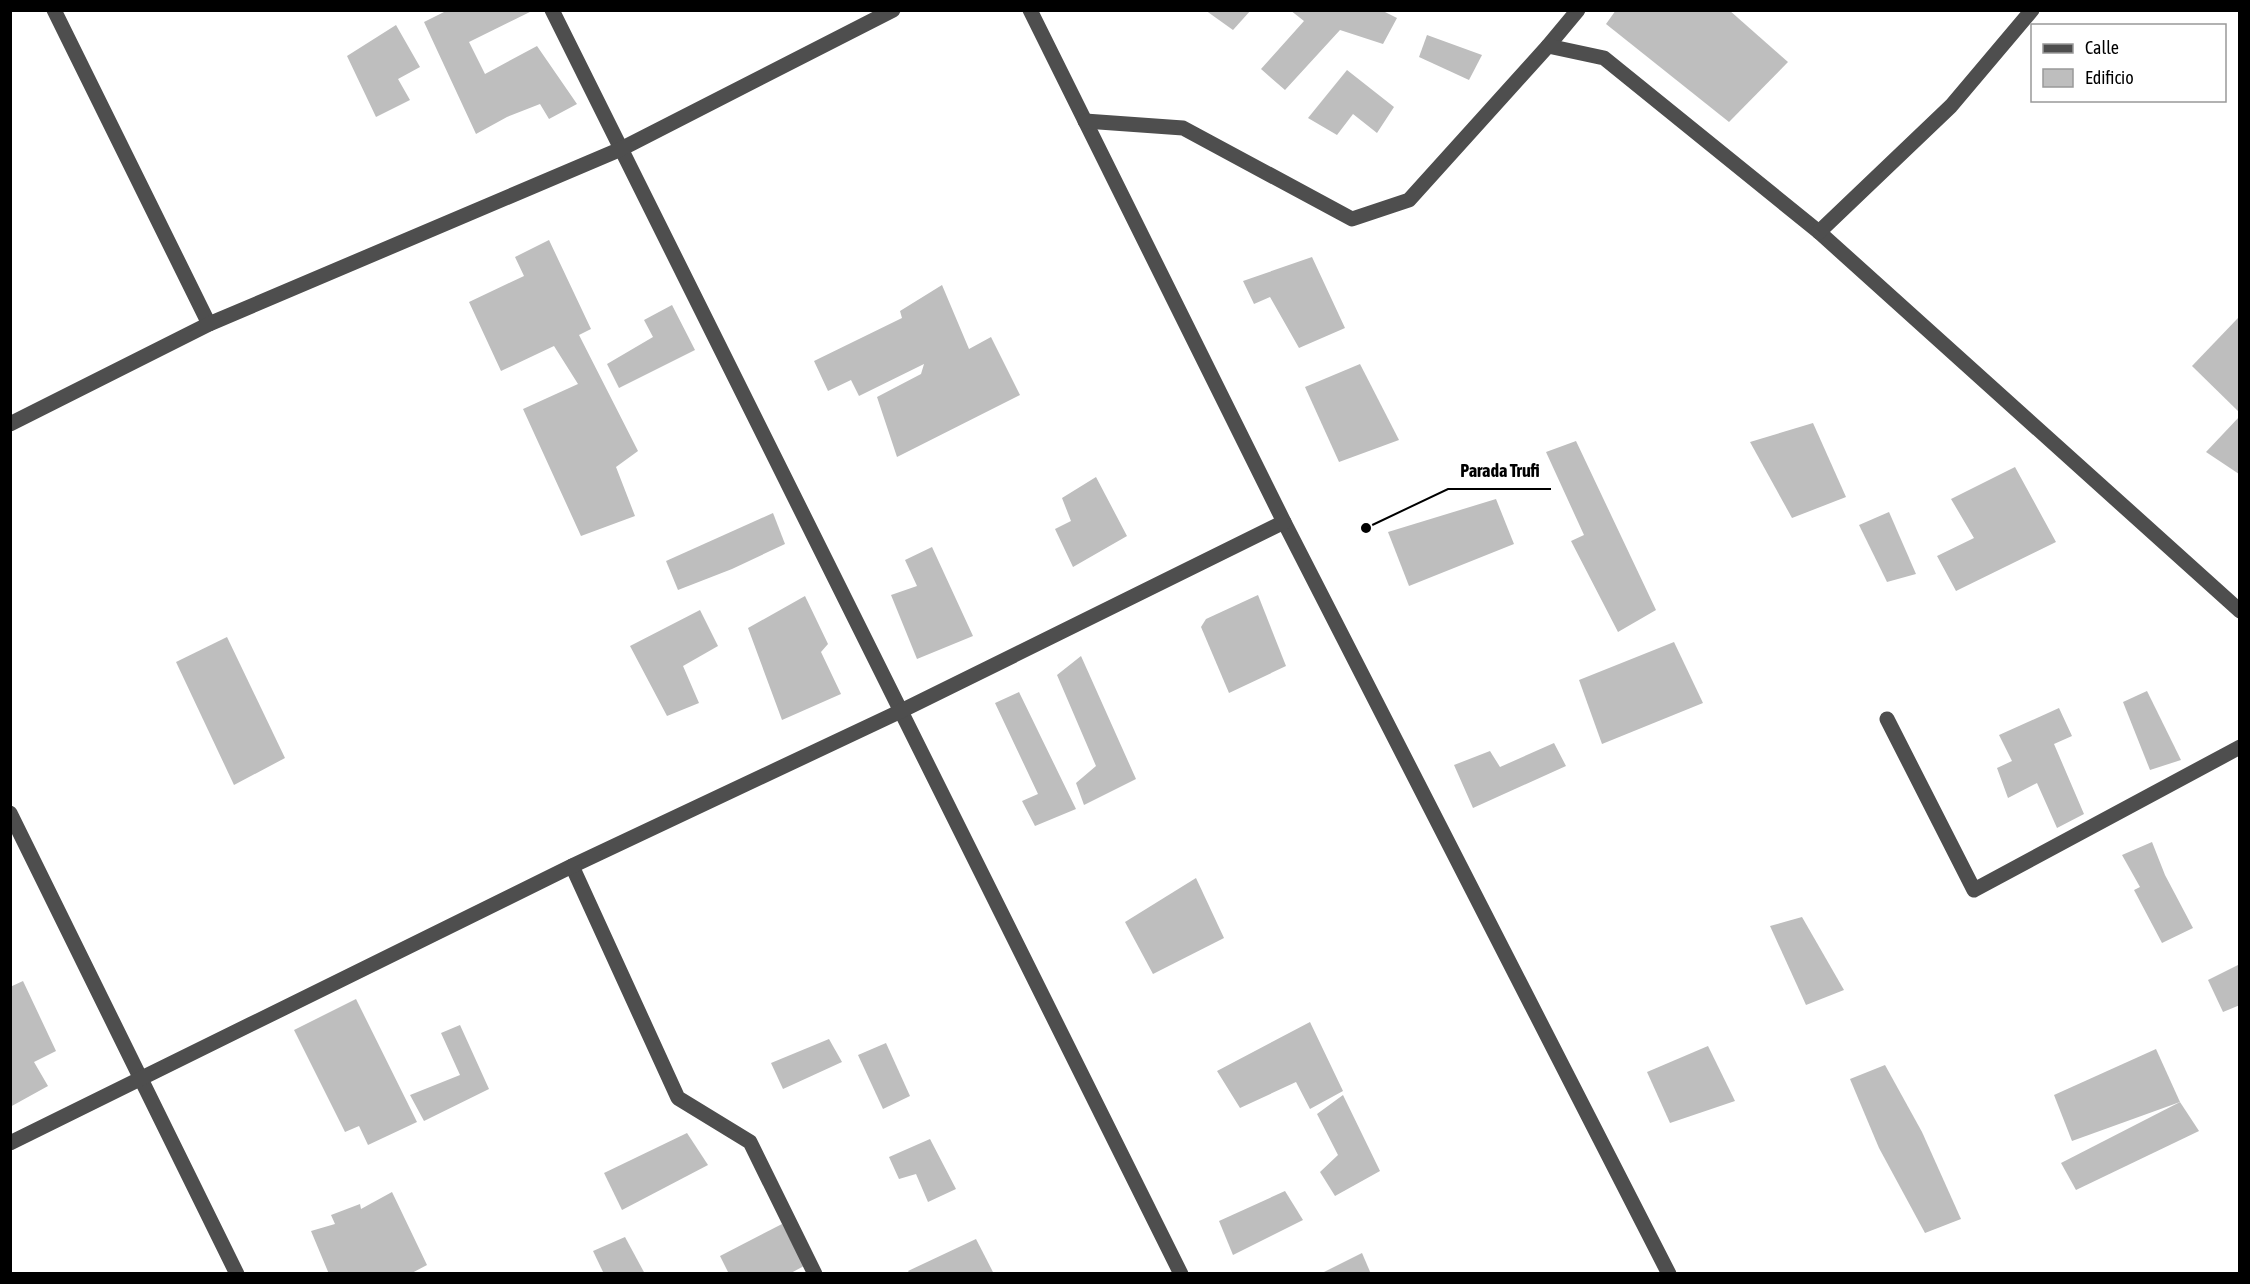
<svg xmlns="http://www.w3.org/2000/svg" width="2250" height="1284" font-family="'Asap Condensed',sans-serif">
	<style>
		.building { fill: #bebebe }
		.lines { fill: none; stroke-linecap: round; stroke-linejoin: round }
		.minor { stroke: #4e4e4e; stroke-width: 15 }
		.leader { fill: none; stroke: #000; stroke-width: 2 }
		.callout-dot { fill: #000; stroke: #fff; stroke-width: 2 }
		.callout-label { font-size: 18px; text-anchor: middle; font-weight: bold; fill: #000; stroke: #fff; stroke-width: 4.5; stroke-linejoin: round; paint-order: stroke }
	</style>
	<rect width="100%" height="100%" fill="#fff"/>
	<g class="building">
		<polygon points="448,10 534,10 469,42 485,74 537,46 577,104 549,119 540,104 507,117 476,134 424,22"/>
		<polygon points="1205,10 1251,10 1233,30"/>
		<polygon points="1290,10 1381,10 1397,18 1383,44 1340,30 1285,90 1261,69 1304,21"/>
		<polygon points="1616,10 1729,10 1788,62 1729,122 1606,24"/>
		<polygon points="396,25 420,67 398,79 410,100 376,117 347,56"/>
		<polygon points="1427,35 1482,55 1469,80 1419,57"/>
		<polygon points="1347,70 1394,107 1377,133 1353,114 1337,135 1308,118"/>
		<polygon points="549,240 591,329 579,335 638,451 616,467 635,516 581,536 523,409 578,384 554,346 501,371 469,302 524,276 515,257"/>
		<polygon points="1312,257 1345,328 1299,348 1270,297 1254,304 1243,281"/>
		<polygon points="942,285 969,349 991,337 1020,395 897,457 877,397 921,374 924,364 859,396 851,380 828,391 814,361 902,318 900,311"/>
		<polygon points="672,305 695,350 619,388 607,364 653,337 644,320"/>
		<polygon points="2238,318 2240,320 2240,413 2192,366"/>
		<polygon points="1360,364 1399,440 1339,462 1305,387"/>
		<polygon points="2240,416 2240,473 2239,474 2206,452"/>
		<polygon points="1813,423 1846,497 1792,518 1750,442"/>
		<polygon points="1576,441 1656,610 1618,632 1571,541 1584,535 1546,452"/>
		<polygon points="2015,467 2056,542 1956,591 1937,556 1974,538 1951,499"/>
		<polygon points="1096,477 1127,536 1073,567 1055,529 1071,521 1062,498"/>
		<polygon points="1496,499 1514,544 1409,586 1388,532"/>
		<polygon points="1889,512 1916,574 1887,582 1859,525"/>
		<polygon points="773,513 785,544 732,569 678,590 666,561"/>
		<polygon points="932,547 973,636 917,659 891,595 917,586 905,560"/>
		<polygon points="1258,595 1286,666 1229,693 1201,627 1206,619"/>
		<polygon points="805,596 828,644 821,652 841,694 782,720 748,628"/>
		<polygon points="700,610 718,646 683,666 699,703 667,716 630,646"/>
		<polygon points="227,637 285,758 234,785 176,662"/>
		<polygon points="1674,642 1703,703 1602,744 1579,680"/>
		<polygon points="1081,656 1136,779 1084,805 1076,783 1096,766 1057,675"/>
		<polygon points="2147,691 2181,760 2150,770 2123,702"/>
		<polygon points="1019,692 1076,809 1035,826 1022,801 1038,794 995,703"/>
		<polygon points="2059,708 2072,736 2054,744 2084,814 2057,828 2037,783 2008,798 1997,768 2012,761 1999,735"/>
		<polygon points="1554,743 1566,766 1473,808 1454,765 1490,751 1500,767"/>
		<polygon points="2152,842 2165,875 2193,928 2162,943 2134,890 2140,887 2122,855"/>
		<polygon points="1196,878 1224,938 1153,974 1125,922"/>
		<polygon points="1802,917 1844,990 1806,1005 1770,926"/>
		<polygon points="2240,964 2240,1005 2223,1012 2208,980"/>
		<polygon points="23,981 56,1051 34,1062 48,1086 10,1107 10,987"/>
		<polygon points="356,999 417,1122 368,1145 359,1126 345,1132 294,1030"/>
		<polygon points="1310,1022 1343,1091 1310,1109 1296,1082 1240,1108 1217,1071"/>
		<polygon points="460,1025 489,1089 424,1121 410,1095 460,1075 441,1033"/>
		<polygon points="829,1039 842,1062 783,1089 771,1063"/>
		<polygon points="886,1043 910,1096 883,1109 858,1055"/>
		<polygon points="1708,1046 1735,1101 1670,1123 1647,1072"/>
		<polygon points="2156,1049 2180,1102 2072,1141 2054,1095"/>
		<polygon points="1885,1065 1922,1132 1961,1219 1925,1233 1879,1148 1850,1079"/>
		<polygon points="1343,1095 1380,1171 1335,1196 1320,1172 1338,1155 1317,1114"/>
		<polygon points="2180,1102 2199,1131 2076,1190 2061,1163"/>
		<polygon points="687,1133 708,1165 622,1210 604,1173"/>
		<polygon points="930,1139 956,1189 928,1202 916,1174 899,1179 889,1157"/>
		<polygon points="1285,1191 1303,1220 1233,1255 1219,1221"/>
		<polygon points="392,1192 427,1265 410,1274 329,1274 311,1231 335,1224 331,1215 360,1204 361,1209"/>
		<polygon points="782,1224 804,1266 789,1274 729,1274 720,1256"/>
		<polygon points="625,1237 645,1274 604,1274 593,1251"/>
		<polygon points="976,1239 994,1274 910,1274 908,1271"/>
		<polygon points="1362,1253 1371,1274 1320,1274"/>
	</g>
	<g class="lines">
		<g class="minor">
			<polyline points="54,10 209,324"/>
			<polyline points="552,10 1181,1274"/>
			<polyline points="1030,10 1284,522 1669,1274"/>
			<polyline points="1548,46 1578,10"/>
			<polyline points="1085,121 1183,128 1352,219 1409,200 1548,46 1604,58 1819,232 2240,611"/>
			<polyline points="1819,232 1951,106 2032,10"/>
			<polyline points="10,424 209,324 621,149 893,10"/>
			<polyline points="1887,719 1974,890 2240,747"/>
			<polyline points="10,813 237,1274"/>
			<polyline points="572,866 678,1098 750,1142 815,1274"/>
			<polyline points="10,1143 572,866 901,711 1284,522"/>
		</g>
	</g>
	<path class="leader" d="M1366 528L1448 489H1551"/>
	<circle class="callout-dot" cx="1366" cy="528" r="6"/>
	<g class="callout-label">
		<text x="1500" y="477">Parada Trufi</text>
	</g>
	<rect width="2250" height="1284" fill="none" stroke="#000000" stroke-width="24"/>
	<rect x="2031" y="24" width="195" height="78" fill="#ffffff" stroke="#999999" stroke-width="1.5"/>
	<rect x="2043" y="44" width="30" height="9" fill="#4e4e4e" stroke="#999999" stroke-width="1.5"/>
	<text x="2085" y="54" font-size="18" fill="#000000">Calle</text>
	<rect x="2043" y="69" width="30" height="18" fill="#bebebe" stroke="#999999" stroke-width="1.5"/>
	<text x="2085" y="84" font-size="18" fill="#000000">Edificio</text>
</svg>
